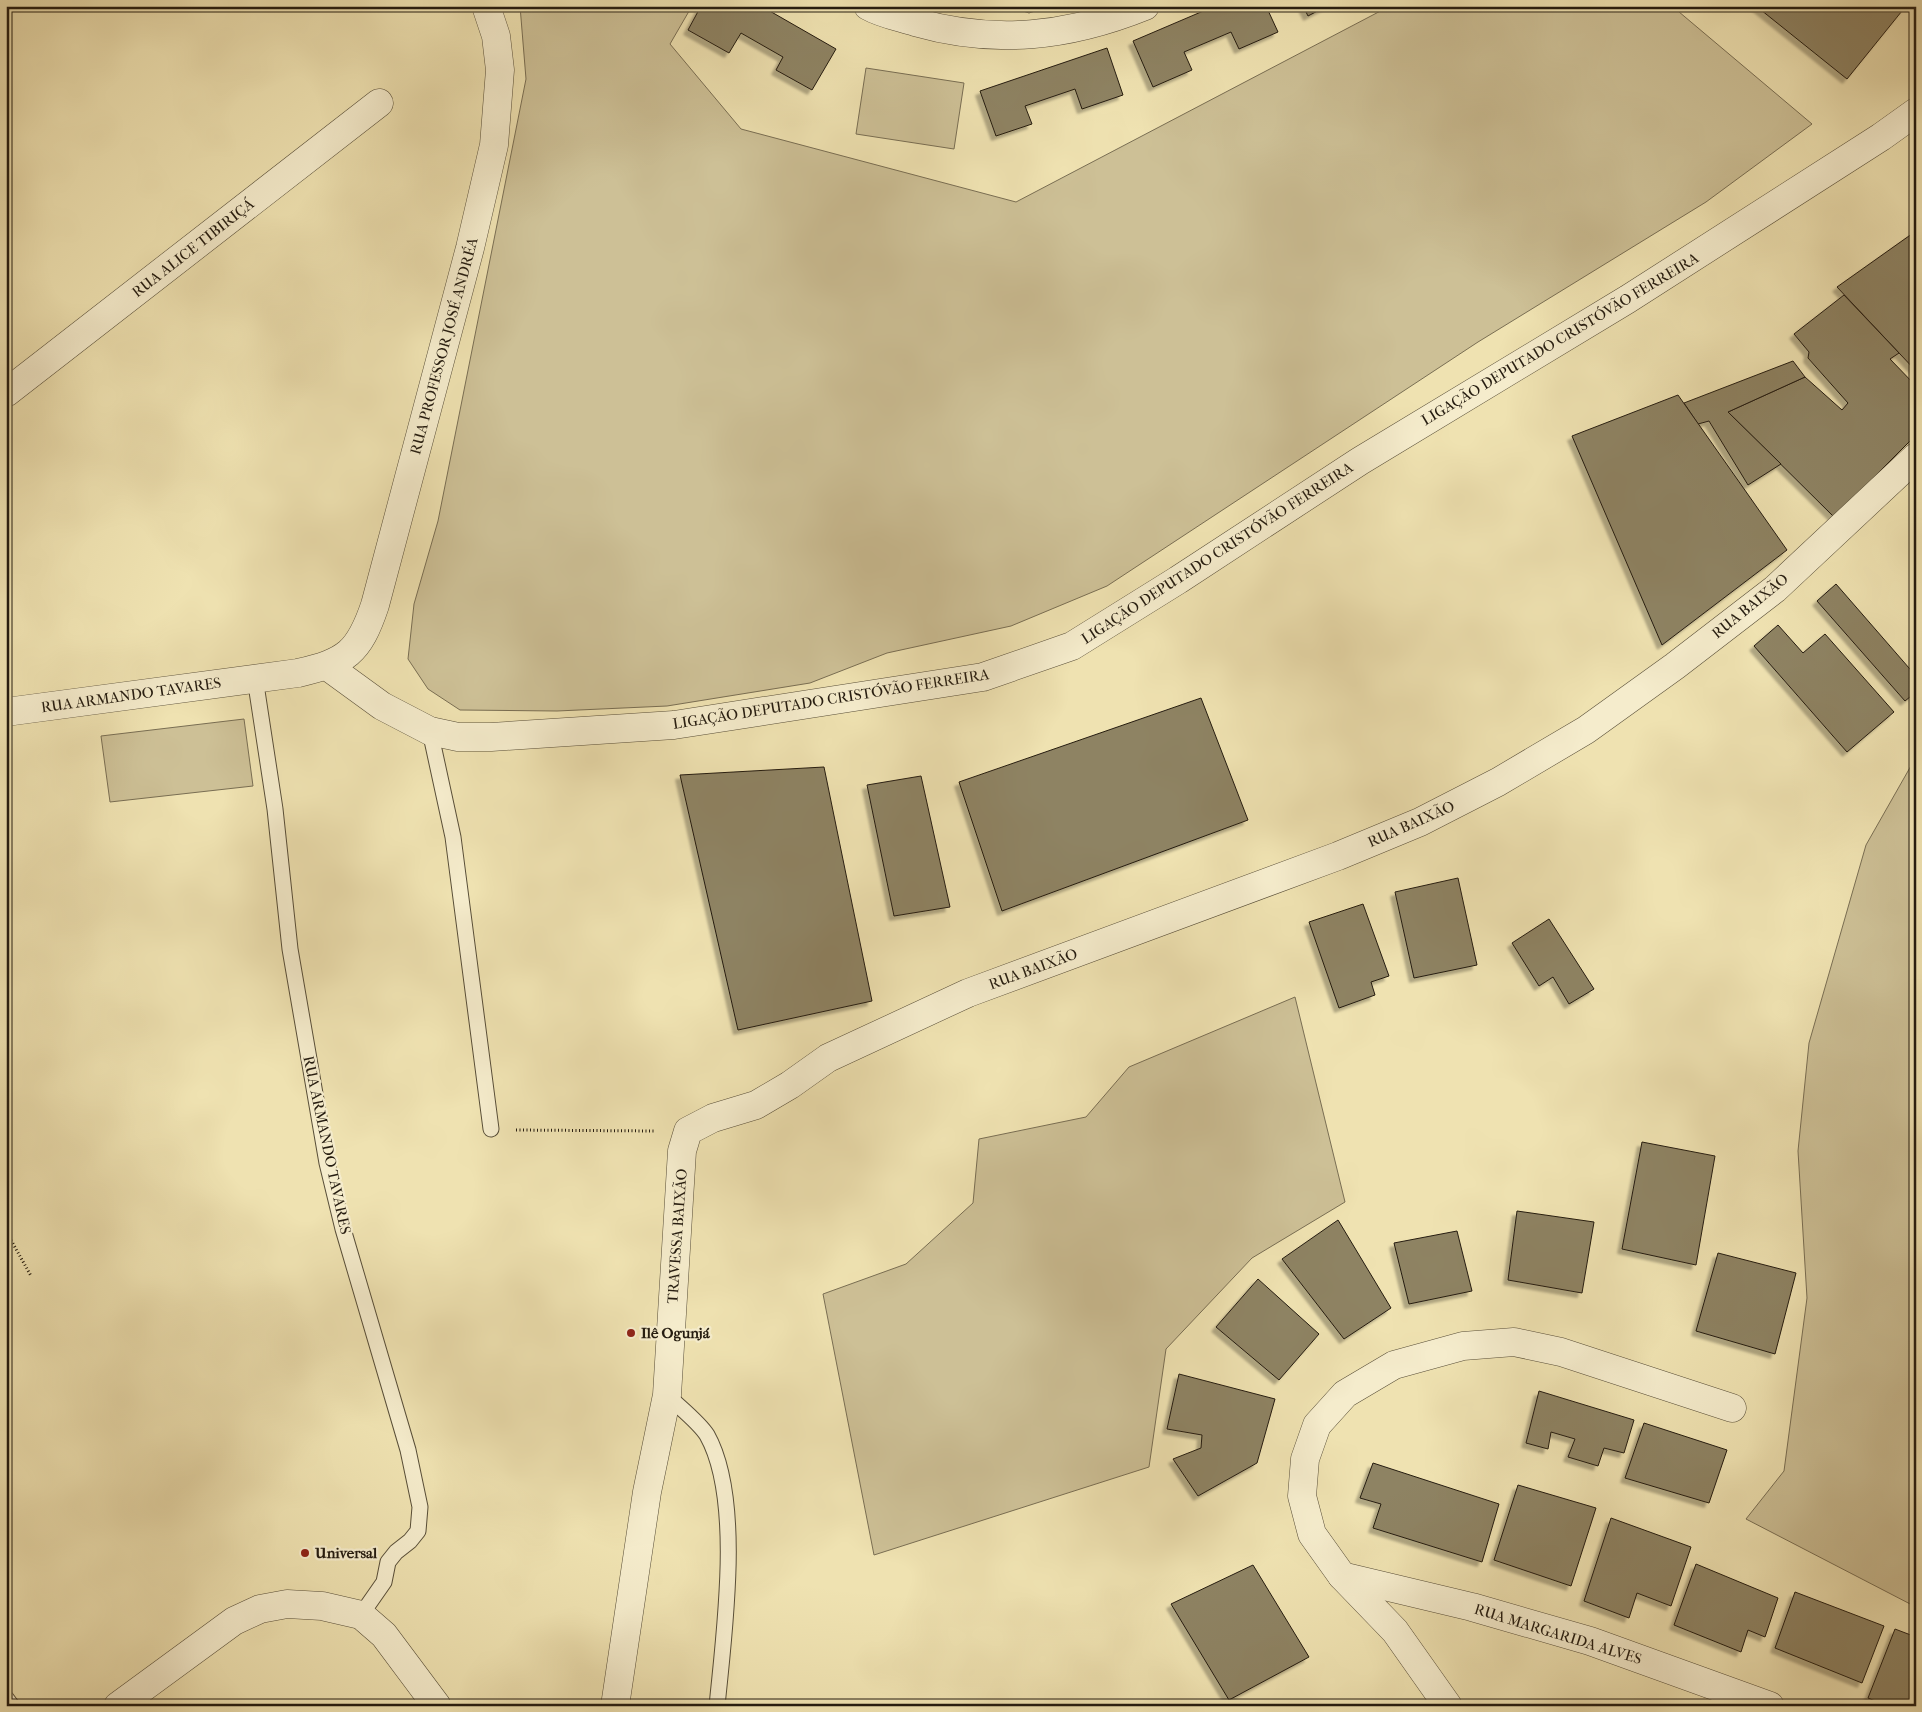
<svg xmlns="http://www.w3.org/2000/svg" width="1922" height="1712" font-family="'IM FELL French Canon',serif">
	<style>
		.green { fill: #cdc096; stroke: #796e53 }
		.building { fill: #8e8364; stroke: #251c10; filter: url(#shadow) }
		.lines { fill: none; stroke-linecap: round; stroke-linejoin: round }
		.service-casing { stroke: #584e38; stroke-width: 17 }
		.minor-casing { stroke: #584e38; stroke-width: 29 }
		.tertiary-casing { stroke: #584e38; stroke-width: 29 }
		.path { stroke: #251c10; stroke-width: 3; stroke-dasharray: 1 2.5; stroke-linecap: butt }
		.service { stroke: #f5eccc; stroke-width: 15 }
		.minor { stroke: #f5eccc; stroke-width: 28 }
		.tertiary { stroke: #f5eccc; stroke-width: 28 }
		.poi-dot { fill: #8f2418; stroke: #f5eccc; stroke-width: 2 }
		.labels { text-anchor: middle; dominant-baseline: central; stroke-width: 4.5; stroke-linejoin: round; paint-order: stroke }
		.street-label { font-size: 15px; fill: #251c10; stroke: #f5eccc }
		.poi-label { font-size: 15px; font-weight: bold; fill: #251c10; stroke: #f5eccc; text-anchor: start }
	</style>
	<defs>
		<filter id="shadow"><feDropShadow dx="-4.5" dy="4.5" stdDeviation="1" flood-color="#0004"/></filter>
	</defs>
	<rect width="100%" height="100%" fill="#efe2b1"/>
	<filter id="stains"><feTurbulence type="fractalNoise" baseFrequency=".004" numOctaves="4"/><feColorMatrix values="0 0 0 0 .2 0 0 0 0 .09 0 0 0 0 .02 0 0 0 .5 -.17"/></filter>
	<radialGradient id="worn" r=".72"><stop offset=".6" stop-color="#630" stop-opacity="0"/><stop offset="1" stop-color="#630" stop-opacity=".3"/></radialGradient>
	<g class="green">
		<polygon points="520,6 692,6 670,44 741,129 1016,202 1390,6 1672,6 1812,124 1706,202 1478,342 1107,586 1011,626 887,653 810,683 667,706 557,711 460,710 428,689 408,659 414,604 438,521 526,79"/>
		<polygon points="1008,6 1050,6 1029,13"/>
		<polygon points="866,68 964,83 954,149 856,134"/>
		<polygon points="244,719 253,786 110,802 101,736"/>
		<polygon points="1916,757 1916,1607 1746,1519 1784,1471 1807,1298 1798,1151 1809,1043 1866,845"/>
		<polygon points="1295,997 1345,1202 1252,1258 1166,1349 1149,1467 874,1555 823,1294 906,1264 973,1203 979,1139 1086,1117 1129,1067"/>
	</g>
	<g class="building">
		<polygon points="701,6 761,6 836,49 812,90 776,70 783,57 741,33 729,53 688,30"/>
		<polygon points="1215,6 1266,6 1278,32 1239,49 1231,32 1184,52 1192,70 1153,87 1133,41"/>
		<polygon points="1303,6 1327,6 1308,16"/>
		<polygon points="1756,6 1906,6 1847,79"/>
		<polygon points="1107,48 1123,95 1082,109 1075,89 1025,106 1032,124 996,136 980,91"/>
		<polygon points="1916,231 1916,371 1837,287"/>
		<polygon points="1844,295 1899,353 1890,359 1916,386 1916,435 1834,517 1728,412 1805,377 1842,410 1848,403 1808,358 1809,352 1794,334"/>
		<polygon points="1793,361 1805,377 1728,412 1781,464 1748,485 1709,421 1698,424 1684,403"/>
		<polygon points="1678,395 1787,550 1662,645 1572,436"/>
		<polygon points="1836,584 1916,676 1916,692 1905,701 1817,601"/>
		<polygon points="1778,625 1803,653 1825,634 1894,712 1847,752 1754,646"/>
		<polygon points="1201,698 1248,820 1002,911 959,782"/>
		<polygon points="824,767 872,1001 738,1030 680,775"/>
		<polygon points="921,776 950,907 894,916 867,785"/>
		<polygon points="1458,878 1477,965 1414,978 1395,892"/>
		<polygon points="1363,904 1389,976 1371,982 1375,995 1339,1008 1309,922"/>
		<polygon points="1549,919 1594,989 1569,1004 1553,977 1539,986 1512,943"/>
		<polygon points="1642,1142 1715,1156 1696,1265 1622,1249"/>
		<polygon points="1517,1211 1594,1222 1582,1293 1508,1280"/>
		<polygon points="1338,1220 1391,1308 1344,1339 1282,1259"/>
		<polygon points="1457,1231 1472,1291 1409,1304 1394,1243"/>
		<polygon points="1718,1253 1796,1273 1775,1354 1696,1331"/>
		<polygon points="1258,1279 1319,1334 1279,1380 1216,1327"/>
		<polygon points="1179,1374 1275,1399 1257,1463 1198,1496 1173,1459 1201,1448 1202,1435 1167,1429"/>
		<polygon points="1539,1391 1634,1420 1624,1453 1604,1448 1598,1466 1568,1457 1575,1439 1551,1432 1548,1449 1526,1443"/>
		<polygon points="1644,1423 1727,1450 1709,1503 1625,1478"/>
		<polygon points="1373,1463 1499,1504 1482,1562 1373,1528 1381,1504 1360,1498"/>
		<polygon points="1518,1485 1596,1508 1571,1586 1494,1560"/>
		<polygon points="1611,1518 1691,1547 1671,1606 1637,1593 1629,1618 1584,1601"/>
		<polygon points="1696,1564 1778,1598 1765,1637 1748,1630 1741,1652 1674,1625"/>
		<polygon points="1253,1565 1309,1657 1229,1700 1171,1604"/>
		<polygon points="1795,1592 1884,1626 1862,1683 1775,1648"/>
		<polygon points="1895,1629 1916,1637 1916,1706 1887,1706 1868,1698"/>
	</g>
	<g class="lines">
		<defs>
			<g id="service">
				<polyline points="255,678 275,809 290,949 327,1163 343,1229 408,1450 420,1507 418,1531 410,1541 396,1552 388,1562 384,1582 361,1615"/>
				<polyline points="430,731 453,837 491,1129"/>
				<path d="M667,1395c11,11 32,27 40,40 36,64 17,198 10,271"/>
				<polyline points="6,1698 12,1706"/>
			</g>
			<g id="minor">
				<polyline points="6,393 379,103"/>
				<polyline points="327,666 382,706 430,731 458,737 491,737 674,725 983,677 1072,646 1178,580 1360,461 1628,299 1881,137 1916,112"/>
				<path d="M6,712l292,-39c48,-11 61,-20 77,-68l95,-357 24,-103 6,-75 -4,-34 -10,-30"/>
				<polyline points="1342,1576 1472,1607 1590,1641 1770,1706"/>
				<polyline points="615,1706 647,1492 667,1395 682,1151 688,1131 713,1118 756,1105 790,1085 828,1058 968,993 1338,856 1420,822 1498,782 1586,730 1675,666 1775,589 1916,457"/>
				<polyline points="1448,1706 1395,1631 1342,1576 1312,1534 1302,1496 1305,1459 1317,1425 1345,1394 1394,1365 1463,1346 1514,1342 1561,1352 1732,1408"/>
			</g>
			<g id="tertiary">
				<path d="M868,6c14,8 31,11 47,16 80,23 153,15 230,-16"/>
				<polyline points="118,1706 234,1621 260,1609 287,1604 322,1606 361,1615 384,1635 437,1706"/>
			</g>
		</defs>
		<use href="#service" class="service-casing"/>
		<use href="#minor" class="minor-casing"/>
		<use href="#tertiary" class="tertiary-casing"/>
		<g class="path">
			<polyline points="516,1130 655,1131"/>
			<polyline points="6,1231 31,1276"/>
		</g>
		<use href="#service" class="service"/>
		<use href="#minor" class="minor"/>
		<use href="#tertiary" class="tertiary"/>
	</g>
	<g class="poi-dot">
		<circle cx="631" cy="1333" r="5"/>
		<circle cx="305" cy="1553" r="5"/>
	</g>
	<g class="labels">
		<g class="street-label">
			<text transform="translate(193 248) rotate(-38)">RUA ALICE TIBIRIÇÁ</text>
			<text transform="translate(1560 339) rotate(-31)">LIGAÇÃO DEPUTADO CRISTÓVÃO FERREIRA</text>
			<text transform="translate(444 346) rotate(-75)">RUA PROFESSOR JOSÉ ANDRÉA</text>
			<text transform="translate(1217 553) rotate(-33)">LIGAÇÃO DEPUTADO CRISTÓVÃO FERREIRA</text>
			<text transform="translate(1750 606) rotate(-39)">RUA BAIXÃO</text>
			<text transform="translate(131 695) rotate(-8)">RUA ARMANDO TAVARES</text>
			<text transform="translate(831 699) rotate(-9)">LIGAÇÃO DEPUTADO CRISTÓVÃO FERREIRA</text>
			<text transform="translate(1411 824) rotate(-24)">RUA BAIXÃO</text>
			<text transform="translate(1033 969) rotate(-20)">RUA BAIXÃO</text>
			<text transform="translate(327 1145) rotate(78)">RUA ARMANDO TAVARES</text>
			<text transform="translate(677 1236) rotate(-86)">TRAVESSA BAIXÃO</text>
			<text transform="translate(1558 1634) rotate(17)">RUA MARGARIDA ALVES</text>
		</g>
		<g class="poi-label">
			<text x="641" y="1333">Ilê Ogunjá</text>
			<text x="315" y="1553">Universal</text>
		</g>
	</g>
	<rect width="1922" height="1712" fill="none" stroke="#efe2b1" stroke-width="25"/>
	<rect x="8" y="8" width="1907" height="1697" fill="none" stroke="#251c10" stroke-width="2.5"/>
	<rect x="12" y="12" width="1897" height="1687" fill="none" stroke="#251c10"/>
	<rect width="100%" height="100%" filter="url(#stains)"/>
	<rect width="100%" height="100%" fill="url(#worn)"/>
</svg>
